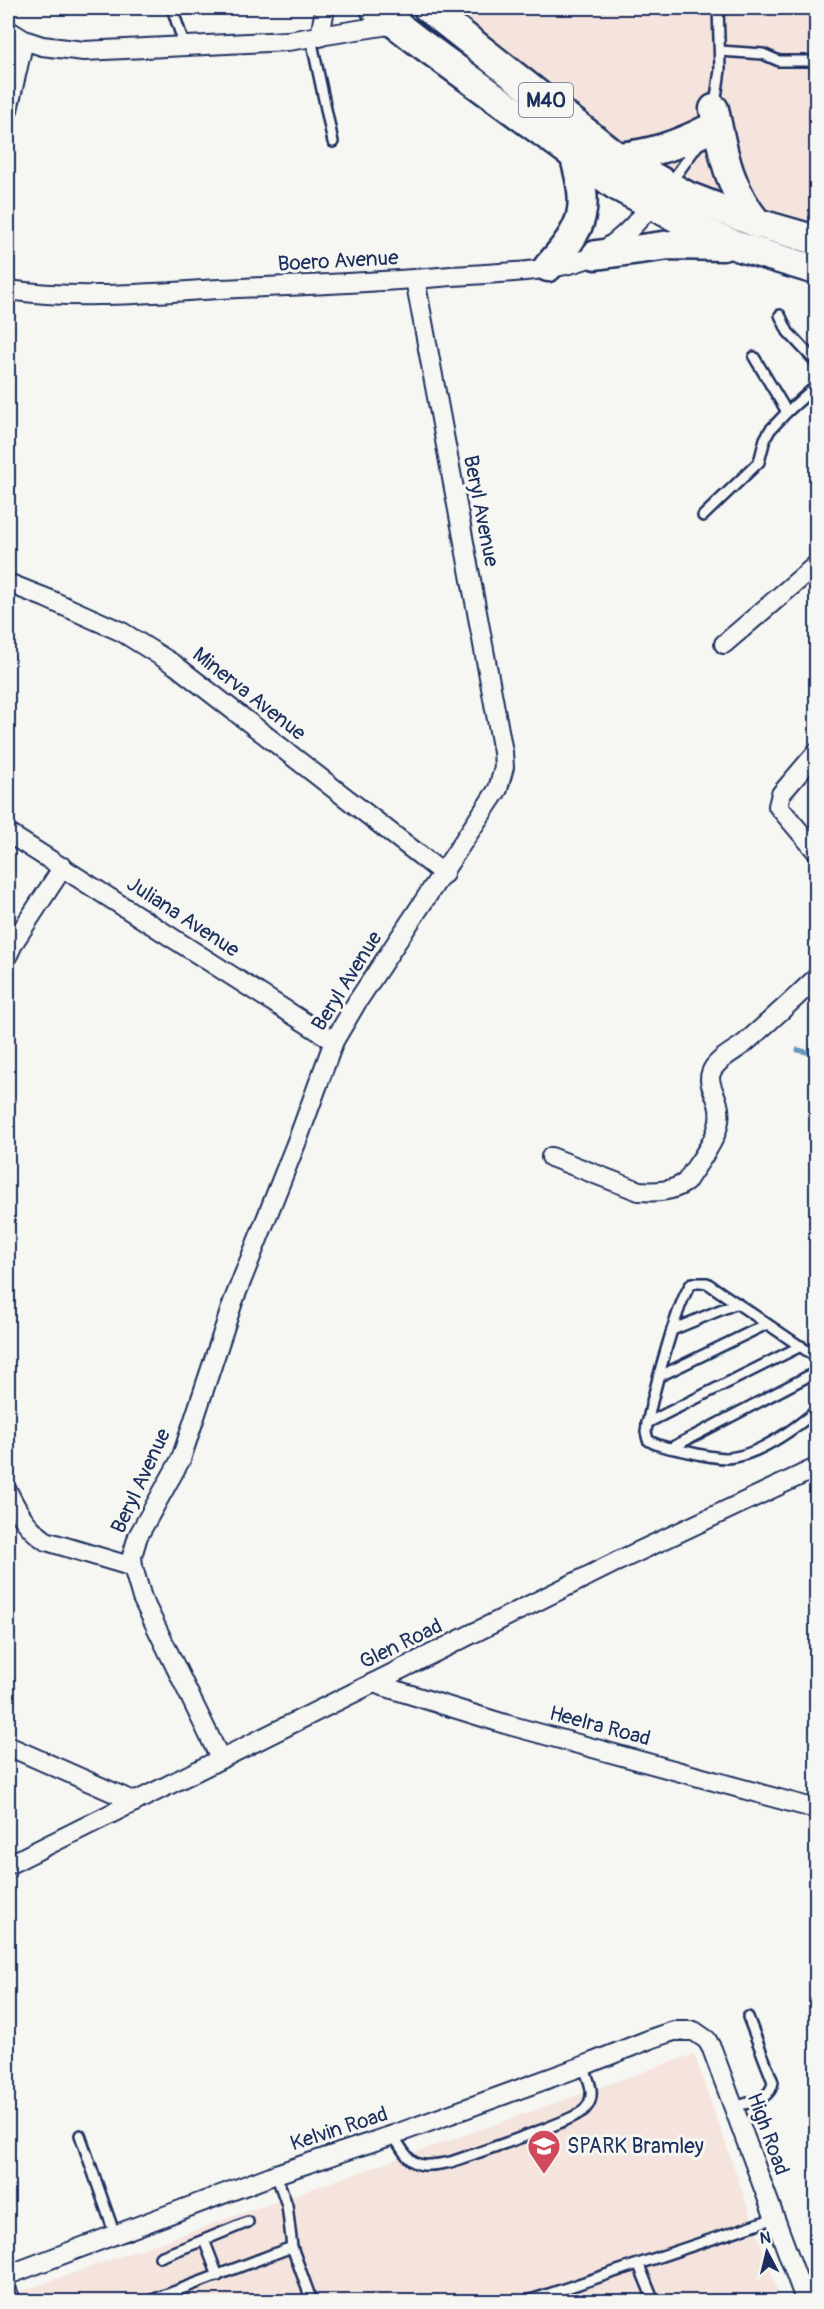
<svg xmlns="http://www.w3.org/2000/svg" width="824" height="2309" font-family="Pangolin,sans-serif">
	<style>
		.built { fill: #f5e4dd }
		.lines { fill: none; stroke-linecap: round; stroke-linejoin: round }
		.stream { stroke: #6597ba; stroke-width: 5 }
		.service-casing { stroke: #1b2f5e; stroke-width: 14 }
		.minor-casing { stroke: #1b2f5e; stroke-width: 22 }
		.primary-casing { stroke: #1b2f5e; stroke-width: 33 }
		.service { stroke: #f6f6f2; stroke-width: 9 }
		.minor { stroke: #f6f6f2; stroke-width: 18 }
		.primary { stroke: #f6f6f2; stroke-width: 28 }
		.labels { text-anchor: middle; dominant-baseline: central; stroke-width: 6; stroke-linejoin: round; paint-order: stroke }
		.shield { fill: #f6f6f2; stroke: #5d6b8a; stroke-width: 1.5 }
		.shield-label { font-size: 20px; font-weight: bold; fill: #1b2f5e }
		.street-label { font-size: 21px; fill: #1b2f5e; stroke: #f6f6f2 }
		.poi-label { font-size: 21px; fill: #1b2f5e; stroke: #f6f6f2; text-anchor: start }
	</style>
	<rect width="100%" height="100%" fill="#f6f6f2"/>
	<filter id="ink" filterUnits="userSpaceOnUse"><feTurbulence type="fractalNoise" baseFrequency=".0167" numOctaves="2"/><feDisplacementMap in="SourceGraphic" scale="12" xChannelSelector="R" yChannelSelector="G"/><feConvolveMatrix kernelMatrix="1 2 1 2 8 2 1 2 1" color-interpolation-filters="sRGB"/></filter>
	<g filter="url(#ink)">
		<g class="built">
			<polygon points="446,8 816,8 816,267 676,217"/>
			<polygon points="694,2054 781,2301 8,2302 8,2296"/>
		</g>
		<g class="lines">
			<polyline class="stream" points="798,1050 816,1054"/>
			<defs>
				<g id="service">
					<polyline points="172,8 185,47"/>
					<polyline points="311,38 333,142"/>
					<polyline points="720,51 763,54 779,61 816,61"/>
					<polyline points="715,105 720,70 718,8"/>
					<polyline points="671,182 700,142"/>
					<polyline points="780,315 788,332 816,362"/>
					<polyline points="754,357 787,412"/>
					<polyline points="703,516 759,462 765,439 770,430 787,412 816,386"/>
					<polyline points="672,1330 737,1303"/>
					<path d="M816,1357l-109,-74h-15c-14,14 -43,125 -46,149l2,8c10,7 23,8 36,11 13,3 27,7 42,7 30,-1 68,-29 90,-47"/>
					<polyline points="660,1376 767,1324"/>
					<polyline points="647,1423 801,1346"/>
					<polyline points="671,1448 816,1372"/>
					<path d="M734,2107c15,-5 37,-7 39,-25l-25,-65"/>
					<polyline points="80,2135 115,2235"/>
					<path d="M393,2135c19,31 21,34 58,27 22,-8 125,-41 134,-53 12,-13 4,-29 -2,-43"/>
					<polyline points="276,2174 287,2205 292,2247 312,2302"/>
					<polyline points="160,2257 204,2240"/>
					<polyline points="639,2265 654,2302"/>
					<polyline points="218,2276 204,2240 248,2222"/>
					<polyline points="8,2281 15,2302"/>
					<polyline points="152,2300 292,2247"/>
					<polyline points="525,2302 775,2218"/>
				</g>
				<g id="minor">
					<polyline points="8,30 24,40 42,46 84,51 288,41 395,24"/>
					<polyline points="320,37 325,8"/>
					<polyline points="8,110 24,40"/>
					<path d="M8,290c70,10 141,3 212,-1 77,-4 155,-6 231,-13 41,-3 98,-3 135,-17 31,-12 51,-37 72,-61"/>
					<polyline points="8,583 46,598 122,632 175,665 444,874"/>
					<polyline points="724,644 816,565"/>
					<polyline points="816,753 781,794 778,806 816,851"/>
					<polyline points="8,833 334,1041"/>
					<polyline points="8,955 14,942 63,867"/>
					<path d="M551,1157l88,34c17,1 33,1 47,-9 14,-23 40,-50 32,-78 -2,-10 -11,-21 -7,-31 4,-13 24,-22 34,-30 24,-21 48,-43 71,-65"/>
					<path d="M8,1492c10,20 19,36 38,49l87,26"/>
					<polyline points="373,1683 505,1724 816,1809"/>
					<polyline points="8,1746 135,1802"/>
					<polyline points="220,1758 142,1598 133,1567 132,1556 138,1536 181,1459 233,1302 299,1136 334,1041 357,1002 498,789 504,767 503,752 415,279"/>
					<polyline points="8,1865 616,1562 816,1468"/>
					<polyline points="8,2275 276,2174 393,2135 583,2066 653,2038 674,2031 694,2031 707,2040 712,2049 806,2302"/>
				</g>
				<g id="primary">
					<polyline points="375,8 419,42 615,185 704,232 740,247 816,270"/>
					<polyline points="428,8 617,157 687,196 757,223 816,240"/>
					<path d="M714,109c9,43 14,78 43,114"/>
					<path d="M617,157c34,-3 60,-12 90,-27"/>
					<polyline points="596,255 670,245 723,246"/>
					<path d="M548,267c36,-41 42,-55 27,-109"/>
				</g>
			</defs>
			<use href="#service" class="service-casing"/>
			<use href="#minor" class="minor-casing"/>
			<use href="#primary" class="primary-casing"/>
			<use href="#service" class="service"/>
			<use href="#minor" class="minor"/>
			<use href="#primary" class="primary"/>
		</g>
	</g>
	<defs>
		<symbol id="school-pin" viewBox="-11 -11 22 30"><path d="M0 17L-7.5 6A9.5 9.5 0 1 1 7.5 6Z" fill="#d1495b" stroke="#f6f6f2"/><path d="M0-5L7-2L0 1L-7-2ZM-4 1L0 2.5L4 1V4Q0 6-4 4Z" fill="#fff"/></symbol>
	</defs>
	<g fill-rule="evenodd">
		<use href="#school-pin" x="525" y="2127" width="38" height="52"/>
	</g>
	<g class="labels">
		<rect class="shield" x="519" y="83" width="54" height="34" rx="4.5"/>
		<g class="shield-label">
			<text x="546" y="100">M40</text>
		</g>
		<g class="street-label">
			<text transform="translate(338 261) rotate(-3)">Boero Avenue</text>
			<text transform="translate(481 511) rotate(79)">Beryl Avenue</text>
			<text transform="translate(249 694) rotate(38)">Minerva Avenue</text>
			<text transform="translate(183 917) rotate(33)">Juliana Avenue</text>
			<text transform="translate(347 981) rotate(-58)">Beryl Avenue</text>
			<text transform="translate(141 1481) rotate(-65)">Beryl Avenue</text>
			<text transform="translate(401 1644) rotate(-26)">Glen Road</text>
			<text transform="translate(600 1726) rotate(15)">Heelra Road</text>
			<text transform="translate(339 2129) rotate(-18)">Kelvin Road</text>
			<text transform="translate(768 2134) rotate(70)">High Road</text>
		</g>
		<g class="poi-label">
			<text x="567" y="2146">SPARK Bramley</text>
		</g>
	</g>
	<rect width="824" height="2309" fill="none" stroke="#f6f6f2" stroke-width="30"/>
	<rect x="15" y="15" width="794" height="2279" fill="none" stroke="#1b2f5e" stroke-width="2" filter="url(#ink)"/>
	<g transform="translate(767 2252) rotate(353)" stroke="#f6f6f2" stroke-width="4.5" paint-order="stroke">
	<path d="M0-4.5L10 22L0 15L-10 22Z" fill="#1b2f5e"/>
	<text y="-9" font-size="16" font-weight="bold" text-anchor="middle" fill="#1b2f5e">N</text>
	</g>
</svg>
